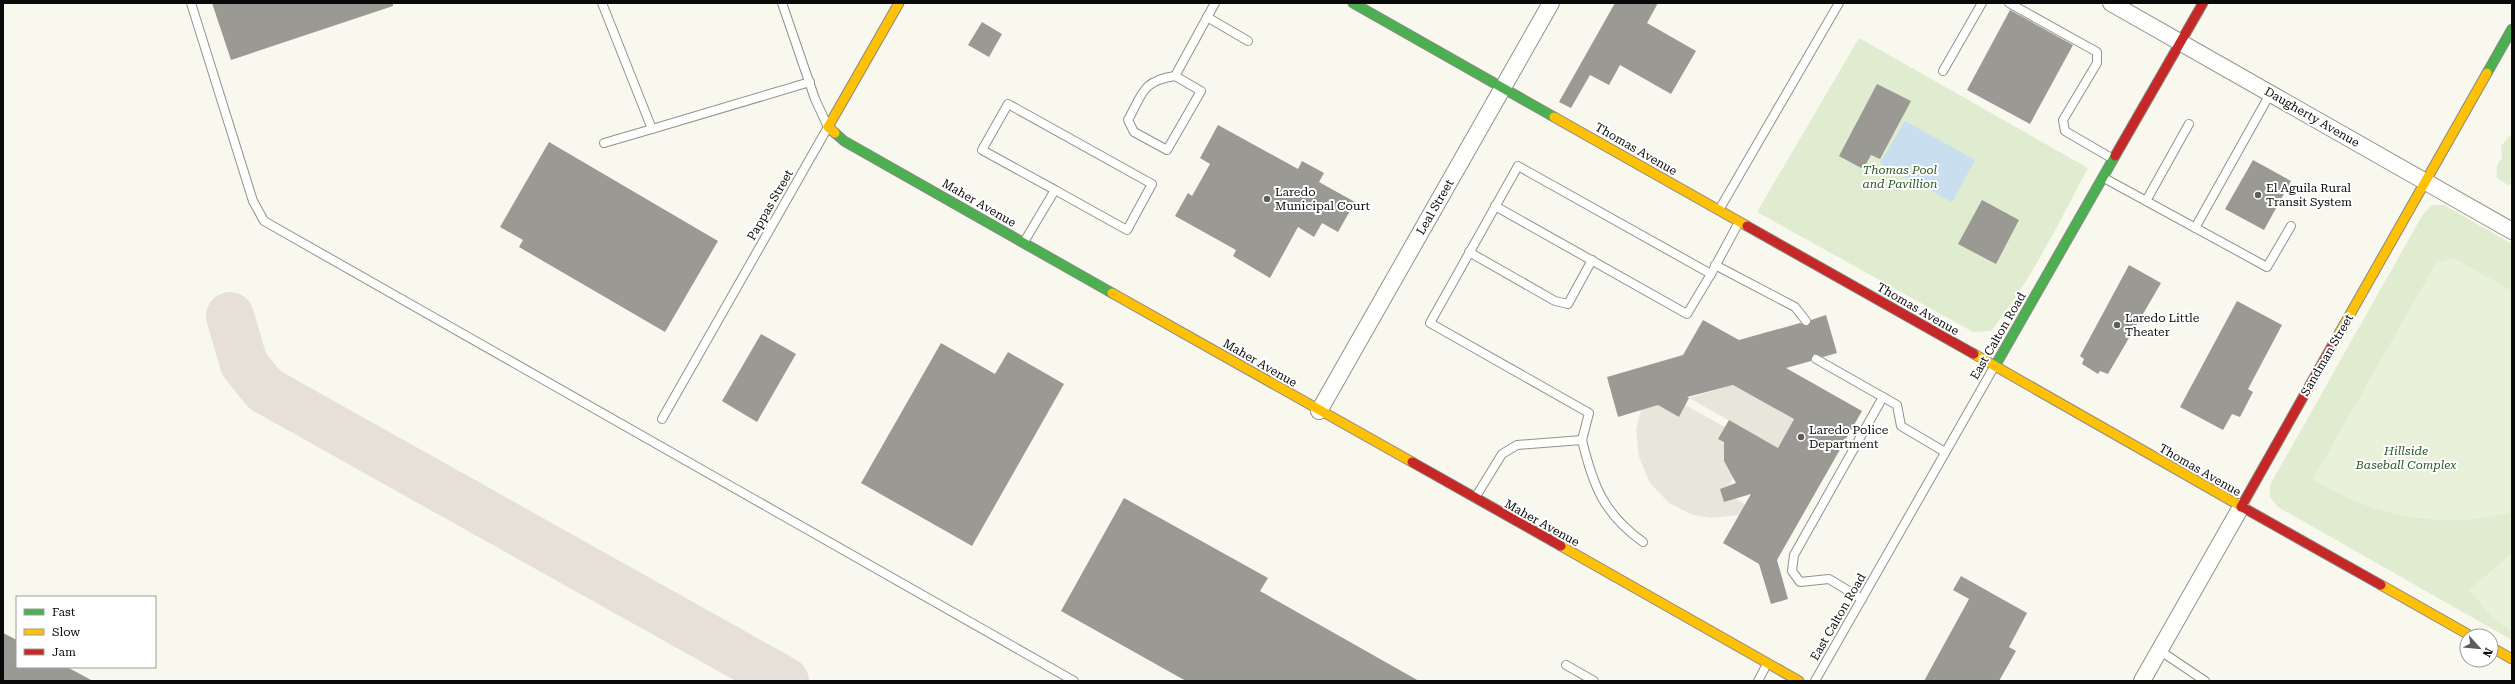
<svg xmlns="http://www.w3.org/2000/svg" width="2515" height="684" font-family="'Roboto Serif',serif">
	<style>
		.green { fill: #dfecd0 }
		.pitch { fill: #e9f1da }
		.plaza { fill: #e8e6db }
		.water { fill: #c9deee }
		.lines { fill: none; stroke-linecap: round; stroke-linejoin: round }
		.taxiway { stroke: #e6e0d9; stroke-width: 48 }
		.building { fill: #9b9994 }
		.lane-casing { stroke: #92918d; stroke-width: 10 }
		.street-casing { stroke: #92918d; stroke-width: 18 }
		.fast-casing { stroke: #888883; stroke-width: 11 }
		.slow-casing { stroke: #888883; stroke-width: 11 }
		.jam-casing { stroke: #888883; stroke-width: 11 }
		.lane { stroke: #fefefc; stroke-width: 8 }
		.street { stroke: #fefefc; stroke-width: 16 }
		.fast { stroke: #4caf50; stroke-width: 9 }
		.slow { stroke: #ffc107; stroke-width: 9 }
		.jam { stroke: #c62828; stroke-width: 9 }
		.poi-dot { fill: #5e5d5a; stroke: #fff; stroke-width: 1.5 }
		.labels { text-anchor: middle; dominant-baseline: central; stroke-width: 4; stroke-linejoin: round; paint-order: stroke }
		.street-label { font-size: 12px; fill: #0a0a0a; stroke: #fff }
		.park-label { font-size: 12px; font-style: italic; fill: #295923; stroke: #fff }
		.poi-label { font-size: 12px; fill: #0a0a0a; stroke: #fff; text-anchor: start }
	</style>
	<rect width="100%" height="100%" fill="#f9f8ee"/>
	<g class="green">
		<path d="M1859,38l229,130c-30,56 -57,113 -97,163l-18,1 -216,-120z"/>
		<path d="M2512,133v51l-4,1 -11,-7c-1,-9 -1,-14 5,-20l-1,-12z"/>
		<polygon points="2432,205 2444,205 2512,244 2512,640 2278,507 2270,497 2270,485 2423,214"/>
	</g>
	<g class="pitch">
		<path d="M2454,258l58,33v222c-71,16 -137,5 -199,-34l123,-216z"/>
		<polygon points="2512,553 2512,632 2493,618 2469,590"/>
	</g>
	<g class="plaza">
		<polygon points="1733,385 1794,419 1778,448 1689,398"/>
		<polygon points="1658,405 1679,417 1685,405 1725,427 1724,461 1728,469 1735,475 1729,485 1721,489 1724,502 1735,498 1745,504 1739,515 1711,518 1693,515 1669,503 1650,483 1639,457 1636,430 1641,410"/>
	</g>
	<polygon class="water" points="1905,121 1975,160 1952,202 1880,163"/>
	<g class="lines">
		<polyline class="taxiway" points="230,316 244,364 265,390 785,681"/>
	</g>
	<g class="building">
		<polygon points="212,3 393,3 393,6 231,60"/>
		<polygon points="1615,3 1658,3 1647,23 1696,51 1671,94 1620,65 1609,85 1590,75 1571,108 1559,102"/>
		<polygon points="2010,10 2073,45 2030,124 1967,90"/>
		<polygon points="982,22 1002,34 989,57 968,45"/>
		<polygon points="1877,84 1911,101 1880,159 1871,155 1863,169 1839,156"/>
		<polygon points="1218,125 1298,169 1302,161 1324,173 1319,182 1355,202 1338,232 1322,223 1314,237 1298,227 1270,278 1233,256 1236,250 1175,216 1188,193 1192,196 1210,164 1200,158"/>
		<polygon points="549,142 718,241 665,332 519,247 523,240 500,227"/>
		<polygon points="2253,160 2291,181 2264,230 2225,209"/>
		<polygon points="1982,200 2019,220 1996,264 1958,244"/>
		<polygon points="2129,265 2161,283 2108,374 2100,371 2098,374 2082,364 2084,359 2080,356"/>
		<polygon points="2237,301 2282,325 2248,389 2253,392 2240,417 2232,414 2223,430 2180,407"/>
		<polygon points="1826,315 1837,353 1823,357 1814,354 1811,361 1786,368 1862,411 1777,560 1788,599 1771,604 1759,564 1723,543 1751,494 1724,502 1720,489 1736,483 1724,461 1724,442 1718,439 1729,420 1778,448 1794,419 1733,385 1687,397 1689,398 1679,417 1658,405 1618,417 1607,377 1683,355 1703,320 1739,340 1800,323 1807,326 1811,320"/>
		<polygon points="761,334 796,354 757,422 722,401"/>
		<polygon points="941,343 995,374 1008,352 1064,384 972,546 861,483"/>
		<polygon points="1124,498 1268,578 1260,591 1419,681 1186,681 1061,611"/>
		<polygon points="1961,576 2027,613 2009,647 2016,651 1999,681 1924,681 1969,599 1953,590"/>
		<polygon points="3,633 17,640 17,667 67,667 93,681 3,681"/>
	</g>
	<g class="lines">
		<defs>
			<g id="lane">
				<polyline points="191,3 253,201 264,221 1074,681"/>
				<polyline points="602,3 652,129 810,82"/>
				<polyline points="2009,3 2097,52 2097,63 2063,120 2065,131 2113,159"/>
				<polyline points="1207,17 1248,41"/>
				<polyline points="1943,71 1982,3"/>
				<path d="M1175,76l26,15 -34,59 -33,-18 -6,-12c15,-27 14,-39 47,-44z"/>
				<polyline points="1175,76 1215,3"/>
				<polyline points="604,143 652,129"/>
				<polyline points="2104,178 2267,267 2291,226"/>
				<polyline points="2146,201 2189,124"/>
				<polyline points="1495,206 1687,314 1711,274"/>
				<polyline points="1719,210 1839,3"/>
				<polyline points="2195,228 2270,94"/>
				<polyline points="1024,242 1055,190 1127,230 1152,184 1008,104 982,150 1055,190"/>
				<polyline points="1469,252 1555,301 1568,304 1592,260"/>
				<polyline points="1715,265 1795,307 1806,321"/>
				<polyline points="1816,359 1897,405 1901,426 1945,452"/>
				<polyline points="662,419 828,127 815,99 782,3"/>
				<polyline points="1582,440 1589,413 1430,323 1518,166 1711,274 1739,222"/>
				<path d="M1475,498l27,-44 15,-9 65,-5c11,46 22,74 61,102"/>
				<polyline points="1862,599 1829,579 1800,582 1792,571 1794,555 1883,397"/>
				<polyline points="2159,650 2205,681"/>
				<polyline points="1566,665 1594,681"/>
				<polyline points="1758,681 1767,664"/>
				<polyline points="1815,681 1994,367"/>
			</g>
			<g id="street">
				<polyline points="2111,3 2512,231"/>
				<polyline points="1319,411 1551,3"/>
				<polyline points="2142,681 2241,507"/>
			</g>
			<g id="fast">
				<polyline points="1353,3 1554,117"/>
				<polyline points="2487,73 2512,29"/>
				<polyline points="835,133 844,141 1112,293"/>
				<polyline points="1995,366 2115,156"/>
			</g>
			<g id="slow">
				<polyline points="1554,117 1747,226"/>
				<polyline points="835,133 828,127 899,3"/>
				<polyline points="1112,293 1412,462"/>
				<polyline points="2332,346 2487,73"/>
				<polyline points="1974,354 2244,508"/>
				<polyline points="1561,546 1799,681"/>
				<polyline points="2381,585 2471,636"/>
				<polyline points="2491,647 2512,659"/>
			</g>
			<g id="jam">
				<polyline points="2115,156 2203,3"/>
				<polyline points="1747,226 1974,354"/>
				<polyline points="1412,462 1561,546"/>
				<polyline points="2241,507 2332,346"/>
				<polyline points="2244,508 2381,585"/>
			</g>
		</defs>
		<use href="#lane" class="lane-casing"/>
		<use href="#street" class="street-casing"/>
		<use href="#fast" class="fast-casing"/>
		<use href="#slow" class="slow-casing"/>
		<use href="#jam" class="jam-casing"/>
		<use href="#lane" class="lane"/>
		<use href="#street" class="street"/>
		<use href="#fast" class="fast"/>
		<use href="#slow" class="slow"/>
		<use href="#jam" class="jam"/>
	</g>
	<g class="poi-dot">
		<circle cx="2258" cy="195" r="4"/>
		<circle cx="1267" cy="199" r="4"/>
		<circle cx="2117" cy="325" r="4"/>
		<circle cx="1801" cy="437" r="4"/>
	</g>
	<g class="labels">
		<g class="street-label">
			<text transform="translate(2312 117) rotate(30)">Daugherty Avenue</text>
			<text transform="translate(1636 149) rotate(30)">Thomas Avenue</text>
			<text transform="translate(979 203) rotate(30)">Maher Avenue</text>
			<text transform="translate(770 205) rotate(-60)">Pappas Street</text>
			<text transform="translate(1435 207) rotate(-60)">Leal Street</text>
			<text transform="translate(1918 309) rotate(30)">Thomas Avenue</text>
			<text transform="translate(1998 336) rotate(-60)">East Calton Road</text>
			<text transform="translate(2327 355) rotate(-60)">Sandman Street</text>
			<text transform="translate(1260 363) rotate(30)">Maher Avenue</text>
			<text transform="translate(2200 470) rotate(30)">Thomas Avenue</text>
			<text transform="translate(1542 523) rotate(29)">Maher Avenue</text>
			<text transform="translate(1838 617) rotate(-60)">East Calton Road</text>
		</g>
		<g class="park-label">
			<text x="1900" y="170">Thomas Pool<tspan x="1900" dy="14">and Pavillion</tspan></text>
			<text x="2406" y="451">Hillside<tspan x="2406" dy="14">Baseball Complex</tspan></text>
		</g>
		<g class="poi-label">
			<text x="2266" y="188">El Aguila Rural<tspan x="2266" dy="14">Transit System</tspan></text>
			<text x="1275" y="192">Laredo<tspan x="1275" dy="14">Municipal Court</tspan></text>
			<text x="2125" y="318">Laredo Little<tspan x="2125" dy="14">Theater</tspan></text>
			<text x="1809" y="430">Laredo Police<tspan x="1809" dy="14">Department</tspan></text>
		</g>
	</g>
	<rect width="2515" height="684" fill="none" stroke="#0a0a0a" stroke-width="8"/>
	<rect x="16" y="596" width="140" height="72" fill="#ffffff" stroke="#9d9d9d"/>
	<rect x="24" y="609" width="20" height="6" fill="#4caf50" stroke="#9d9d9d"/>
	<text x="52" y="616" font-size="12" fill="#0a0a0a">Fast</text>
	<rect x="24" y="629" width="20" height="6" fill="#ffc107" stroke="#9d9d9d"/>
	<text x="52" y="636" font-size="12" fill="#0a0a0a">Slow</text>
	<rect x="24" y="649" width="20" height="6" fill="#c62828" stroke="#9d9d9d"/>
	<text x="52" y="656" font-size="12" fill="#0a0a0a">Jam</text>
	<g transform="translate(2479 648) rotate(117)"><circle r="19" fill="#ffffff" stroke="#9d9d9d"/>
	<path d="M0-3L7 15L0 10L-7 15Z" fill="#5e5d5a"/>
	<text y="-6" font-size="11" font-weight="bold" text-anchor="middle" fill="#0a0a0a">N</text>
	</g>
</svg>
